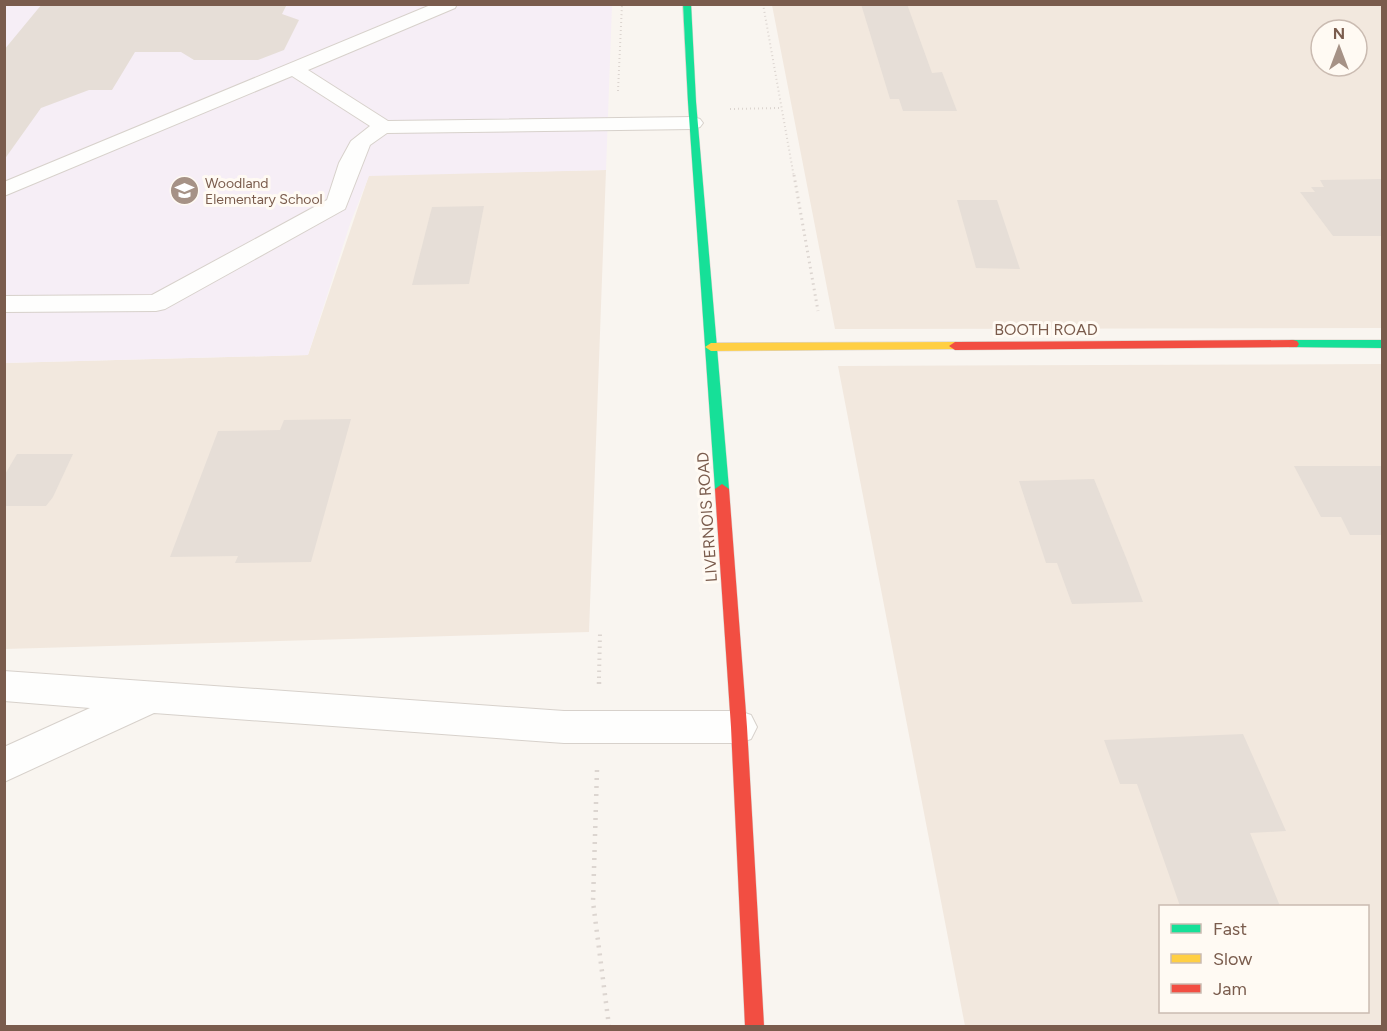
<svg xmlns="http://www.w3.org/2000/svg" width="1387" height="1031" font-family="Figtree,sans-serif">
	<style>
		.residential { fill: #f2e8de; fill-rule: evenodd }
		.education { fill: #f6eef6 }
		.building { fill: #e6ded7 }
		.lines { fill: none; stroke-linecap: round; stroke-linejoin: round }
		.lane-casing { stroke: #d7d1cb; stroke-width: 2 }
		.fast-casing { stroke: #d9d2cb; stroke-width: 1 }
		.slow-casing { stroke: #d9d2cb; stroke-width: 1 }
		.jam-casing { stroke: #d9d2cb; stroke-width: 1 }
		.path-far3 { stroke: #dcd5d0; stroke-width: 2; stroke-dasharray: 1 3; stroke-linecap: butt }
		.path-far2 { stroke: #dcd5d0; stroke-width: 3; stroke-dasharray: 1.5 4; stroke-linecap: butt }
		.path-far1 { stroke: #dcd5d0; stroke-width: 4; stroke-dasharray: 1.5 4.5; stroke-linecap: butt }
		.path { stroke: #dcd5d0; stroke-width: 4.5; stroke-dasharray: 2 6; stroke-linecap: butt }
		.lane { fill: #fefefd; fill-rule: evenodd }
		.fast { fill: #16e098; fill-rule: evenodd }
		.slow { fill: #ffcf43; fill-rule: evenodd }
		.jam { fill: #f24e42; fill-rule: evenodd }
		.labels { text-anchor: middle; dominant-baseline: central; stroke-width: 6; stroke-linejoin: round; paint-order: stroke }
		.far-poi-label { font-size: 14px; fill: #7a5c4d; stroke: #fffaf3; text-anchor: start }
		.street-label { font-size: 16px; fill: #7a5c4d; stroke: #fffaf3 }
	</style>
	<rect width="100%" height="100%" fill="#f9f5f0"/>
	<g class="residential">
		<path d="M772,5h610v323l-547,1zM1321,30h36v36h-36z"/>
		<polygon points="606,170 589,632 5,649 4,363 308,355 369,175"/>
		<path d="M1382,364v662h-417l-127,-660zM1160,906h208v106h-208z"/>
	</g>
	<polygon class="education" points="4,5 612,5 606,170 369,176 350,224 308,355 5,363"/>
	<g class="building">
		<polygon points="42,4 287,4 282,14 299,20 284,50 258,60 194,60 181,52 135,52 112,90 89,90 41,108 4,160 4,50"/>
		<polygon points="861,4 907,4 932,73 942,72 957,111 903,111 899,99 890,99"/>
		<polygon points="1383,179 1383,236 1333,236 1300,192 1315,192 1311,187 1324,187 1320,180"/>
		<polygon points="957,200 997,200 1020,269 976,268"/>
		<polygon points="484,206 469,284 412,285 432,207"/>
		<polygon points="351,419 311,562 235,563 238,556 170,557 218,431 280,430 284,420"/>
		<polygon points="17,454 73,454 53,497 46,506 4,506 4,476"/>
		<polygon points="1294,466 1383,466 1383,535 1350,535 1341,517 1321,517"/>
		<polygon points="1094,479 1127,560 1143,602 1072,604 1057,563 1046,563 1019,481"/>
		<polygon points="1243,734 1286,831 1250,833 1280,906 1180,906 1137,784 1120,784 1104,740"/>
	</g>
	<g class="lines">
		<defs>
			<g id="lane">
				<polygon points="433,4 457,4 455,8 308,70 388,121 693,117 700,119 703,123 700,127 693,129 387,133 370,145 345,209 165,309 156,311 4,312 4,296 152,295 327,200 339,163 351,141 370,126 292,76 4,196 4,182"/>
				<polygon points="4,671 564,711 739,711 751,715 757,727 751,739 739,743 564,743 154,713 4,782 4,747 90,708 4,701"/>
			</g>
			<g id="fast">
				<polygon points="683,4 691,4 696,102 729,489 722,494 715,489 688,102"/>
				<polygon points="1293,340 1382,340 1382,348 1289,347 1287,344 1289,341"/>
			</g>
			<polygon id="slow" points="955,342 959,343 961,346 959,349 711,351 705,347 711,343"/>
			<g id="jam">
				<polygon points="1293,340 1297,341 1299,344 1297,347 955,350 949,346 955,342"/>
				<polygon points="722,484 729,489 747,727 764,1026 745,1026 731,727 715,489"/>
			</g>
		</defs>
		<use href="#lane" class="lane-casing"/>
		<use href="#fast" class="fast-casing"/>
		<use href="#slow" class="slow-casing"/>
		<use href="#jam" class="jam-casing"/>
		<g class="path-far3">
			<polyline points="763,4 794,177"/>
			<polyline points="618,91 622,4"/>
			<polyline points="730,109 780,108"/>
		</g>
		<polyline class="path-far2" points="794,175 818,311"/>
		<polyline class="path-far1" points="599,678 600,634"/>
		<g class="path">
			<polyline points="599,684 599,677"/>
			<polyline points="597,770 593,902 609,1026"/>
		</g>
		<use href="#lane" class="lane"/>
		<use href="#fast" class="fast"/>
		<use href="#slow" class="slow"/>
		<use href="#jam" class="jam"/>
	</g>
	<defs>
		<symbol id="school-disc" viewBox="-11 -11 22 22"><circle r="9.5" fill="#a69286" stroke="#fffaf3"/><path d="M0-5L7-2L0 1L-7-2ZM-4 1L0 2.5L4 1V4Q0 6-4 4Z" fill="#fff"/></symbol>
	</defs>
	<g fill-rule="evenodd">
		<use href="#school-disc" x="168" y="174" width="33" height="33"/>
	</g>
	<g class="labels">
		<g class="far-poi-label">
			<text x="205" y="183">Woodland<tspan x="205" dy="16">Elementary School</tspan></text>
		</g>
		<g class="street-label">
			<text x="1046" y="329">BOOTH ROAD</text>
			<text transform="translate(707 517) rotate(-94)">LIVERNOIS ROAD</text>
		</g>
	</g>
	<rect width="1387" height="1031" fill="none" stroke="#7a5c4d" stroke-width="12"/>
	<rect x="1159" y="905" width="210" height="108" fill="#fffaf3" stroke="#cabbb1" stroke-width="1.5"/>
	<rect x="1171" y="924" width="30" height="9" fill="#16e098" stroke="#cabbb1" stroke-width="1.5"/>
	<text x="1213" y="935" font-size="18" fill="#7a5c4d">Fast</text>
	<rect x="1171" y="954" width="30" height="9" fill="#ffcf43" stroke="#cabbb1" stroke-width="1.5"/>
	<text x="1213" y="965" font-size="18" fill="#7a5c4d">Slow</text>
	<rect x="1171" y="984" width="30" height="9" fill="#f24e42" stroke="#cabbb1" stroke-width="1.5"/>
	<text x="1213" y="995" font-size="18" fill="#7a5c4d">Jam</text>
	<g transform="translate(1339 48)"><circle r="28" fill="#fffaf3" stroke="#cabbb1" stroke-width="1.5"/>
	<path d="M0-4.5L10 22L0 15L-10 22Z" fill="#a69286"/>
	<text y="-9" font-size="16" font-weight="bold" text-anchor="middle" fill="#7a5c4d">N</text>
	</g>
</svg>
